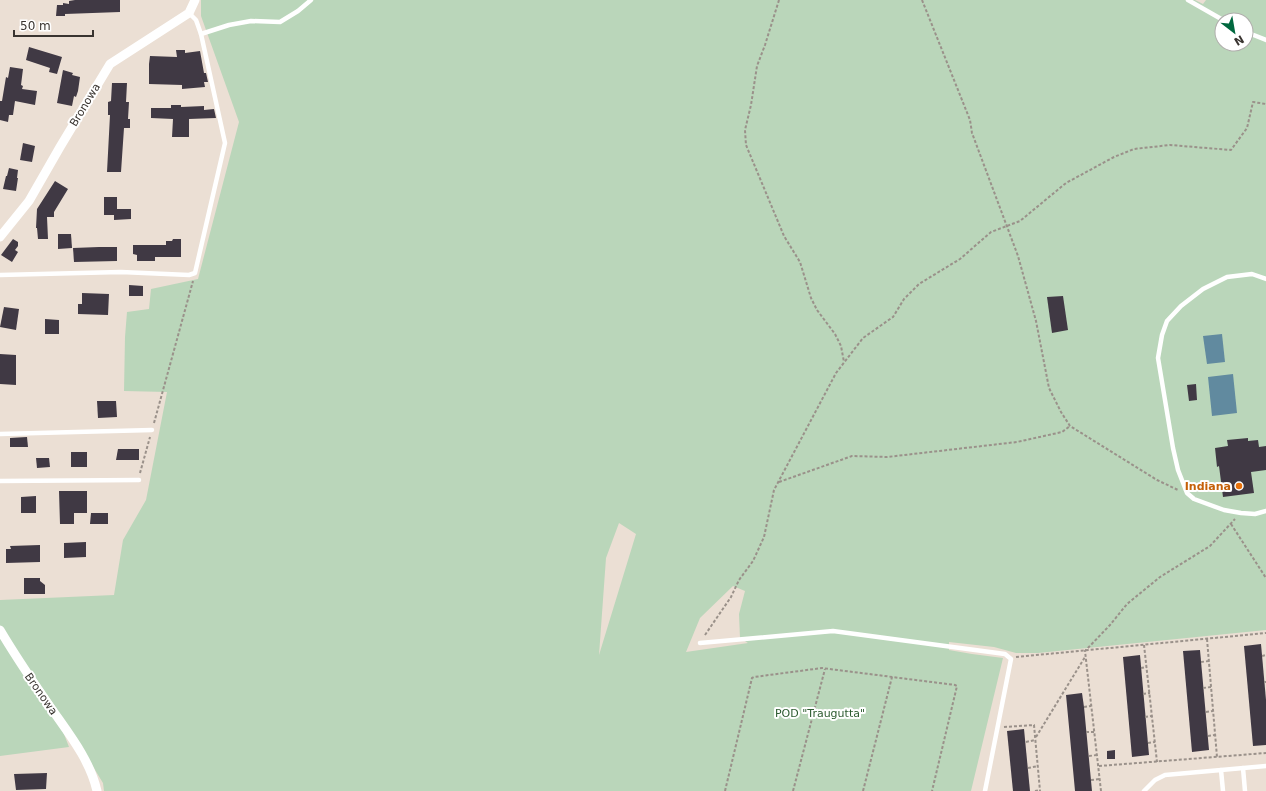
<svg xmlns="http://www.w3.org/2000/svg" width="1266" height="791" font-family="'DejaVu Sans',sans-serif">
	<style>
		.green { fill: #bad6ba; fill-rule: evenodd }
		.water { fill: #618a9f }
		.building { fill: #403944 }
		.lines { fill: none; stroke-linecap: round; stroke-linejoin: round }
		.path { stroke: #9a918a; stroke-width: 2; stroke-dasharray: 3 2; stroke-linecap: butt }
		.service { stroke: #fff; stroke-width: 4.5 }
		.minor { stroke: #fff; stroke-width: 9 }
		.food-dot { fill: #e8710a; stroke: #fff; stroke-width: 1.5 }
		.labels { text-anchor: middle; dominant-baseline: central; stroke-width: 4; stroke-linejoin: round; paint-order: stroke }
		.street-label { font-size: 11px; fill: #393430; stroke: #fff }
		.food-label { font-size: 11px; font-weight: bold; fill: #c56008; stroke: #fff; text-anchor: end }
		.park-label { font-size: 11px; fill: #2c5a2f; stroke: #fff }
	</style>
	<rect width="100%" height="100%" fill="#ebdfd4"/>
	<path class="green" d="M201,0h994l8,4 3,-4h60v630l-228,23h-22l-22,-6 -45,-5v8l23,4 31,4 -32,133h-867l-1,-8 -25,-41 -24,-34 15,39 -69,9v-156l114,-5 9,-55 23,-40 21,-108 -43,-1 1,-54 2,-25 22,-3 2,-20 47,-10 41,-157 -38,-106zM1222,20h24v24h-24zM619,523l17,11 -37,121 7,-97zM733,586l12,5 -6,23 1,24 8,5 -62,9 14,-34z"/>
	<g class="water">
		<polygon points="1222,334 1225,362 1207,364 1203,336"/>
		<polygon points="1233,374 1237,413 1212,416 1208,377"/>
	</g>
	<g class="building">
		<polygon points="75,0 120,0 120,12 65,14 65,16 56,16 57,5 63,5 63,3 69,4 69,1"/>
		<polygon points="29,47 62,57 57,74 49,72 50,68 26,60"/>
		<polygon points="176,50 185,50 185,53 200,51 204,73 206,73 208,82 204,82 205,87 182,89 182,85 149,84 149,64 150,56 177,57"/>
		<polygon points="10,67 23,69 21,85 23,86 22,89 37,91 35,105 15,101 13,115 9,115 8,122 0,120 0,101 2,101 6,77 8,78"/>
		<polygon points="63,70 73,73 72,75 80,77 78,91 76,97 74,96 72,106 57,103"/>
		<polygon points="112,83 127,83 126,102 129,102 128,119 130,119 130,128 124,128 121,172 107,172 110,115 108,115 108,102 111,101"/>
		<polygon points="171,105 181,105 181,107 204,106 204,110 214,109 216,118 189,119 189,137 172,137 173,119 151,118 151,108 171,108"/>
		<polygon points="23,143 35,146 32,162 20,160"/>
		<polygon points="9,168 18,170 17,178 18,178 16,191 3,189 6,176 7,176"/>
		<polygon points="55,181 68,189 54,212 54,217 47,217 48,239 38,239 37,228 36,228 37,209"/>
		<polygon points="104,197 117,197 117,209 131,209 131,219 114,220 114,215 104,215"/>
		<polygon points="58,234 71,234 72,248 58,249"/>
		<polygon points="13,239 18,242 18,246 15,250 18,252 12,262 1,255"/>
		<polygon points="173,239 181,239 181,257 155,257 155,261 137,261 137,255 133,254 133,245 166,245 166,241 172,241"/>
		<polygon points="99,247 117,247 117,261 74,262 73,248"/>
		<polygon points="129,285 143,286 143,296 129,296"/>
		<polygon points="82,293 109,294 108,315 78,314 78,304 82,304"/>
		<polygon points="1063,296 1068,330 1052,333 1047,297"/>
		<polygon points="4,307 19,309 16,330 0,327"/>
		<polygon points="45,319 59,320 59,334 45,334"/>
		<polygon points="0,354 16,355 16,385 0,384"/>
		<polygon points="1196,384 1197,400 1189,401 1187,385"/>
		<polygon points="97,401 116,401 117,417 98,418"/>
		<polygon points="27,437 28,447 10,447 10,438"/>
		<polygon points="1248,438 1248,441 1258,440 1259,447 1266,446 1266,470 1251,472 1254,493 1223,497 1219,466 1217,467 1215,448 1228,446 1227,440"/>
		<polygon points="118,449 139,449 139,460 116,460"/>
		<rect x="71" y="452" width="16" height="15"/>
		<polygon points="36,458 49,458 50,467 37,468"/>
		<polygon points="59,491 87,491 87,513 74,513 74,524 60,524"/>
		<polygon points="36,496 36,513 21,513 21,497"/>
		<polygon points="91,513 108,513 108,524 90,524"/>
		<polygon points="86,542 86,557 64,558 64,543"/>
		<polygon points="40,545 40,562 6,563 6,549 11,549 10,546"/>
		<polygon points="24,578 40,578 40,581 45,585 45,594 24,594"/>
		<polygon points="1261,644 1266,700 1266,745 1253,746 1244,646"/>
		<polygon points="1200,650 1209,750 1192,752 1183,651"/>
		<polygon points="1140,655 1149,755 1132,757 1123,657"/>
		<polygon points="1082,693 1084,707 1092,791 1075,791 1066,695"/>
		<polygon points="1024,729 1030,791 1013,791 1007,731"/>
		<polygon points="1115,750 1115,759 1107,759 1107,751"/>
		<polygon points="47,773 46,789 16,790 14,774"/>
	</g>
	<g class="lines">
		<g class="path">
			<polyline points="779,0 765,45 757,66 751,105 745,130 746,145 784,236 800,262 811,298 817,310 835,334 841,346 844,362"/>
			<polyline points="922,0 970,120 972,133 1018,256 1036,321 1049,388 1061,412 1070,426 1157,480 1178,490"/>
			<polyline points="154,423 193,281"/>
			<polyline points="140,473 150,437"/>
			<polyline points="779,482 852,456 887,457 1017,442 1062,432 1070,426"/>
			<polyline points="1231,524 1266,578"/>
			<polyline points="705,635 731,597 739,580 753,561 764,537 774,490 836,373 863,338 893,317 904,299 919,284 960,259 991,232 1020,221 1066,183 1114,157 1134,149 1170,145 1231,150 1247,128 1253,102 1266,104"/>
			<polyline points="1207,639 1217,757"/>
			<polyline points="1144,645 1157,762"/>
			<polyline points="1262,656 1266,655"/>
			<polyline points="1016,657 1266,633"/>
			<polyline points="1201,662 1209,661"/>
			<polyline points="1141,668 1147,667"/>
			<polyline points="1264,682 1266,682"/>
			<polyline points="1203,688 1211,687"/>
			<polyline points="1143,694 1150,693"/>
			<polyline points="1084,707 1091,706"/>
			<polyline points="1206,712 1213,711"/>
			<polyline points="1145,717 1152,716"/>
			<polyline points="1004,727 1034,725 1040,791"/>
			<polyline points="1086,732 1095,732"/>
			<polyline points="1208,736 1215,735"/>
			<polyline points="1036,737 1085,657"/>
			<polyline points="1026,742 1035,740"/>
			<polyline points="1148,743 1155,742"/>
			<polyline points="1089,756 1097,755"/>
			<polyline points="1099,766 1266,753"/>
			<polyline points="1028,768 1038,766"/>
			<polyline points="1091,780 1100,779"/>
			<polyline points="725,791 752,678 754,677 822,668 955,685 957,686 932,791"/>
			<polyline points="793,791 825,669"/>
			<polyline points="863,791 892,677"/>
			<polyline points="1035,791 1040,790"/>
			<polyline points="1101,791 1085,651 1110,625 1127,604 1160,577 1210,546 1235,519"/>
		</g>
		<g class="service">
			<polyline points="1188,0 1223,20"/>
			<polyline points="1246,32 1266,40"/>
			<polyline points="201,34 229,25 251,21 280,22 298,11 311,0"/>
			<polyline points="0,275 121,272 189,275 195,273 225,143 201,34 196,20 189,13"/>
			<polyline points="1266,279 1252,274 1227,277 1203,289 1181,306 1167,321 1162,335 1158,358 1173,448 1178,470 1187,493 1194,499 1224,510 1241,513 1255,514 1266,511"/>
			<polyline points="0,434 152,430"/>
			<polyline points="0,481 139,480"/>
			<polyline points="700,643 833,631 1005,654 1011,659 985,791"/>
			<polyline points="1243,768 1245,791"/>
			<polyline points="1221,770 1223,791"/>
			<polyline points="1144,791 1155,780 1165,775 1266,766"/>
		</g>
		<g class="minor">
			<polyline points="0,237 29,201 60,147 110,64 189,13 195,0"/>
			<path d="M0,630c16,27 33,52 51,78 18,26 39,52 46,83"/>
		</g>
	</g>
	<circle class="food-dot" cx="1239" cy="486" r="4"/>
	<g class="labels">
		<g class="street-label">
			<text transform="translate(85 105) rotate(-59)">Bronowa</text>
			<text transform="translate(41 694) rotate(55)">Bronowa</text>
		</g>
		<g class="food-label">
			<text x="1231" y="486">Indiana</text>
		</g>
		<g class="park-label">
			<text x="820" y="713">POD "Traugutta"</text>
		</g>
	</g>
	<g transform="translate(1234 32) rotate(149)"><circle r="19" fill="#ffffff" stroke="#b0aeac"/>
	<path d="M0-3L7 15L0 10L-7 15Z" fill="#00683f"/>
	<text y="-6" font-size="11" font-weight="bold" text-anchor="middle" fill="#393430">N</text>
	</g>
	<path d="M14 30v6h79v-6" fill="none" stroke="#393430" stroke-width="2"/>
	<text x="20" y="30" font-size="12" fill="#393430" stroke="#ffffff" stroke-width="3" paint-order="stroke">50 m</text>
</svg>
